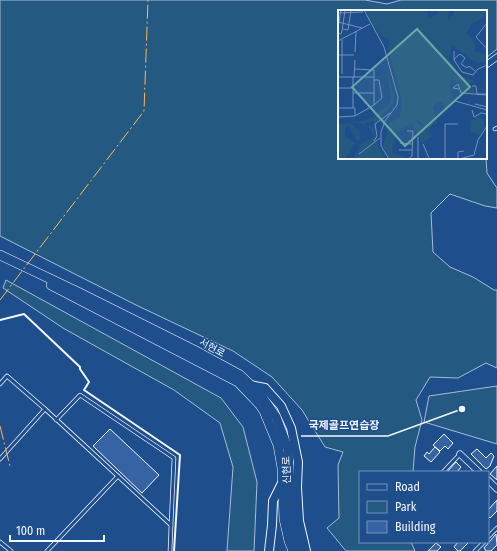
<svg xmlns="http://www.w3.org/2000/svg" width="497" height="551" font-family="'Fira Sans Condensed','Noto Sans KR',sans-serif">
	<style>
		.green { fill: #245a82; stroke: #a8bbd7 }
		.building { fill: #3563a3; stroke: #f2f6ff }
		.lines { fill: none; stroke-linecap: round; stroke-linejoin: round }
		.lane-casing { stroke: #f2f6ff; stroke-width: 4.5 }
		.street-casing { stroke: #f2f6ff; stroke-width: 7 }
		.secondary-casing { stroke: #f2f6ff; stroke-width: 10 }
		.primary-casing { stroke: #f2f6ff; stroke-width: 10 }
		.lane { stroke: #1f4e8c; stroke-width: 3 }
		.street { stroke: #1f4e8c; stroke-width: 5.5 }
		.secondary { stroke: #1f4e8c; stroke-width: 8 }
		.primary { stroke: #1f4e8c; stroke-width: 9 }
		.wall { stroke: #f2f6ff; stroke-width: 2 }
		.power { stroke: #ffb74d; stroke-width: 1; stroke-dasharray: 14 3 2 3; stroke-linecap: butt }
		.labels { text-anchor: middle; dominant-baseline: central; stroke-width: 3; stroke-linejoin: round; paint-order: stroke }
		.street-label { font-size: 10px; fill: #f2f6ff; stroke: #1f4e8c }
		.inset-road { fill: none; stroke: #7391ba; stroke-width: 1 }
		.view { fill: #6aa9a8; fill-opacity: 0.15; stroke: #6aa9a8; stroke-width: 2 }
		.inset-edge { fill: none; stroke: #f2f6ff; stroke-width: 2 }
		.leader { fill: none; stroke: #f2f6ff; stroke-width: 1.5 }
		.callout-dot { fill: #f2f6ff; stroke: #1f4e8c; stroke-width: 1.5 }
		.callout-label { font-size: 11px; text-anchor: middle; font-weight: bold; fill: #f2f6ff; stroke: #1f4e8c; stroke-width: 3; stroke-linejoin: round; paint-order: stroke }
	</style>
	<rect width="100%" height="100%" fill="#1f4e8c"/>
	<g class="green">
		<polygon points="0,0 365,0 387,4 401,0 497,0 497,49 486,58 486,11 339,11 339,158 486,158 487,173 497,188 497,208 485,206 450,194 431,213 433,252 450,267 473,277 494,290 497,290 497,368 486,363 458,378 430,377 416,400 422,420 415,447 413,472 360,472 360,542 411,542 415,551 346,551 327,528 339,518 338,465 343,452 325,447 302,410 272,377 233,351 136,305 0,236"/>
		<polygon points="6,280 221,398 243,427 257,482 254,551 227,551 233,467 220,423 174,390 63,328 3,288"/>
		<polygon points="497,386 497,444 424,422 429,396"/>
	</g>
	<g class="building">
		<polygon points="110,429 159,475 142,493 93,446"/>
		<polygon points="444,434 453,443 448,449 445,446 440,451 433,445"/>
		<polygon points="435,447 440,452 431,462 424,456 427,452 429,454"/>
		<polygon points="477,449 486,458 491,453 494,456 490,466 486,469 471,454"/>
		<polygon points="456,462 461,467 457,472 447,472"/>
		<polygon points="497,466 497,480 490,474"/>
		<polygon points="497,500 497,511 490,518 488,516 488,510"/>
		<polygon points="496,534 497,545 491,551 486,551 484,548"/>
		<polygon points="458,542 469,542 460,551 458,551 454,547"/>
		<polygon points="436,543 441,547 437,551 428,551"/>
	</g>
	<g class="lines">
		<defs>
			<g id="lane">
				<polyline points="495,129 497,128"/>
				<polyline points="0,384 7,376 45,409"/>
				<polyline points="56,420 80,395 174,458 171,525"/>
				<polyline points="0,459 45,409 171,525 170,551"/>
				<polyline points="443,472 460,454"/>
				<polyline points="488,537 497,528"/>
				<polyline points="0,542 11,551"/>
				<polyline points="47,551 118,476"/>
				<polyline points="475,551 484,542"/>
			</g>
			<g id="street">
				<polyline points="486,65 497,57"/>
				<polyline points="460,454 479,472"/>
				<polyline points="488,480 497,489"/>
			</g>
			<g id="secondary">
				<polyline points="250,385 265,388 281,406 291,428 298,462 297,487 299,521 306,551"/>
				<polyline points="269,551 272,525 273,501 282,483"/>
			</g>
			<g id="primary">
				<polyline points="0,255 78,292 194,350 240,375 260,394 276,417 288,449 292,522 296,539 300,551"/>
				<polyline points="51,285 238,382 260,405 264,411 278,445 282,468 284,519 289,541 293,551"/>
			</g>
		</defs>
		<use href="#lane" class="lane-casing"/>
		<use href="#street" class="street-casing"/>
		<use href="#secondary" class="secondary-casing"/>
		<use href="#primary" class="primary-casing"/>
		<use href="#lane" class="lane"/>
		<use href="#street" class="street"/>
		<use href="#secondary" class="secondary"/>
		<use href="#primary" class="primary"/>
		<polyline class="wall" points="0,320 24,314 80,367 80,369 89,382 84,390 180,455 174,551"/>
		<g class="power">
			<polyline points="0,300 144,111 148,0"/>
			<polyline points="0,426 10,466"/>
		</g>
	</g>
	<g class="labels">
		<g class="street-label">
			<text transform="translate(212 348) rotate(29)">서현로</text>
			<text transform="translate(287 470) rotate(-92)">신현로</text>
		</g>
	</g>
	<g transform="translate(338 10)">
		<rect width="149" height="149" fill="#1f4e8c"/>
		<path d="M27,0h62l1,6 3,1 8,-3v-4h10l-1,11 8,-11h31v6l-15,8 -6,10 8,6 1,11 12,4v8l-12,-1 -23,-17 -3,13 9,17 17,6 -5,3 6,10 -14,-2 -4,-9 -6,-4 -3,7 4,11 -6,14 -5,-9h-4l-5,5 5,17h-5l-4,7 -11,-11 -5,3 3,-2 17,15 -11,7 -10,-20 -14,9 -6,17 1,5 13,3 -1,2h-15l-7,-12 7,-24 10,-6 2,-16 -14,-52 1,-10 -7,-3 -9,-10zM47,49l9,38 -1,6 -19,22 -1,-4 -8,3 2,3h6l5,20 7,12h-32l9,-16 13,-6 -5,-8 -10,-6h-8l17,-4 18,-13 4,-6zM140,107l5,2 2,7 -5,9 -9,-3 -1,-11zM12,113l10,8v9l-3,1 -8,-15 -4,1v9l10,7 -10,16h-7v-35z" fill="#245a82"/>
		<path class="inset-road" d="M26,0l20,37 14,50 -1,8 -12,16 -4,11v14l8,13M0,3l25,-1M0,12l24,6M149,13l-11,14 11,12M0,19l3,-19M5,19l5,1 3,-20M0,23l3,1 1,-3 3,-21M4,30v15h12M0,31l32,-17M116,41v9l8,12 11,3 5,-6 9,-4M17,42l1,-21M0,45h4v19M116,49l6,-5 5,4 -4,6 6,4 2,-2 6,5M17,59l19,1v7M0,67h36v28l-19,11 -17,1M16,67l1,-17M134,76h4l1,8h9M0,78h15M121,79l-6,-1 5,-4 3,9 26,2M15,83h21M117,91l32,9M137,94l12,3M36,95l8,-7 -3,-18h-5M0,98h17v8M15,98v-31M134,100l2,7 7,-4 6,1M69,121h6l-1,25 -4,3M80,127v22M36,131l3,-5 -2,-12 15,-11M62,133l12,1M85,134l6,14M61,140h13M21,144l21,-16M89,149h17M107,149v-35h13M120,149v-7l6,-1M121,149l15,-4 4,-15 9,-14"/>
		<path class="view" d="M79,19l53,58 -65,59 -53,-59z"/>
		<rect width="149" height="149" class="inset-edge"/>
	</g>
	<path class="leader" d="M462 409L388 436H301"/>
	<circle class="callout-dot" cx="462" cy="409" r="4"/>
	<g class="callout-label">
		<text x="344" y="429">국제골프연습장</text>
	</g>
	<rect x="359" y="471" width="130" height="72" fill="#1f4e8c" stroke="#7391ba"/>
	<rect x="367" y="484" width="20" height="6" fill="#1f4e8c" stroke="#7391ba"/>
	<text x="395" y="491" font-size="12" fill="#f2f6ff">Road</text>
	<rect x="367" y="501" width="20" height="12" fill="#245a82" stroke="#7391ba"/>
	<text x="395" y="511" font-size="12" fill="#f2f6ff">Park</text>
	<rect x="367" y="521" width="20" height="12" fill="#3563a3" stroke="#7391ba"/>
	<text x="395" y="531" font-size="12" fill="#f2f6ff">Building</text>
	<path d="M10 535v6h94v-6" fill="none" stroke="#f2f6ff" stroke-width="2"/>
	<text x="16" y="535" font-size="12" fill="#f2f6ff" stroke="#1f4e8c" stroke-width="3" paint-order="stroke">100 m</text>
</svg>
